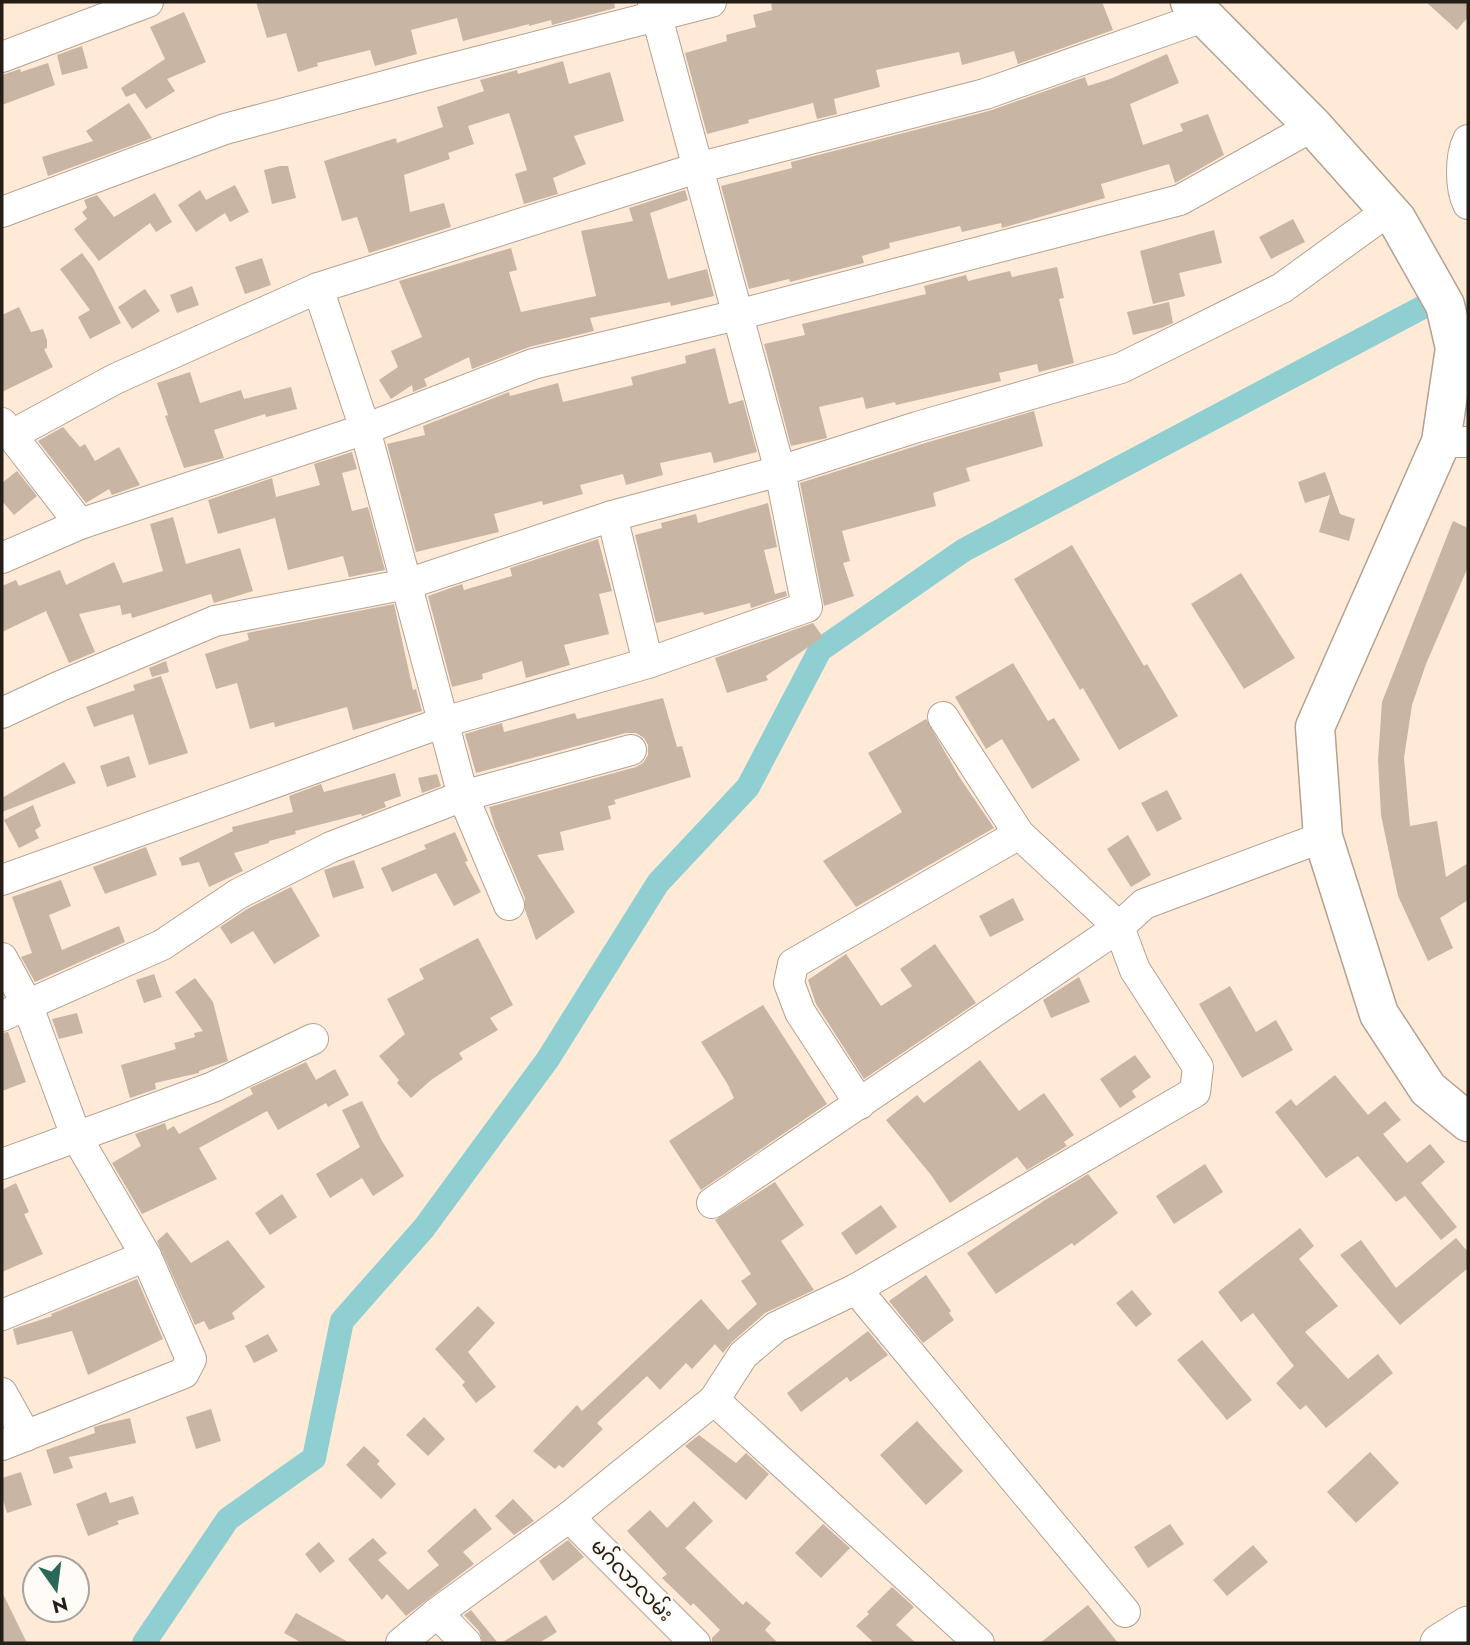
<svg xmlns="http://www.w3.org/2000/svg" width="1470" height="1645" font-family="Jost,'Noto Sans Myanmar',sans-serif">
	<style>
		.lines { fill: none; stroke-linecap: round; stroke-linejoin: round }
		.canal { stroke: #8fcfd2; stroke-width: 24 }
		.building { fill: #c8b5a3 }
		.minor-casing { stroke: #b4a190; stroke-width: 32 }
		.tertiary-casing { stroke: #b4a190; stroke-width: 39 }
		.primary-casing { stroke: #b4a190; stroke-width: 41 }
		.minor { stroke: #fff; stroke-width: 30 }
		.tertiary { stroke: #fff; stroke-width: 37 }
		.primary { stroke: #fff; stroke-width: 38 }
		.labels { text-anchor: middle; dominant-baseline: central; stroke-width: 5; stroke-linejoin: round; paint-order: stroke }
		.street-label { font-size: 21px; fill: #251e17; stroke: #fffbf7 }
	</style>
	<rect width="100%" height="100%" fill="#ffead8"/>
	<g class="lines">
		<polyline class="canal" points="144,1643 228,1519 314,1458 342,1321 424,1228 548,1059 658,883 748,787 820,650 964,550 1425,306"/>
	</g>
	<g class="building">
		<polygon points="256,2 614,2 615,8 552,25 551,20 529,26 529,24 463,41 457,18 411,30 417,54 375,66 370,50 317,63 318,66 298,72 286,33 267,38"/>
		<polygon points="771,2 1102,2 1113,30 1018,64 1014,51 962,65 959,52 876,70 880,87 834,99 837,114 817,119 813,103 748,120 749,123 707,134 685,53 727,41 726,35 756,27 753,15 772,10"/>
		<polygon points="1426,2 1468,2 1468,17 1457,30"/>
		<polygon points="184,12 206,62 167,79 175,91 146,109 135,93 126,97 121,88 165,59 150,27"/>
		<polygon points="82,46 88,68 62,75 57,55"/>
		<polygon points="1167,54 1179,83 1130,104 1143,145 1183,131 1180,124 1208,114 1224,155 1175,183 1169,164 1101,184 1105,198 1002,228 1001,223 962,232 960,226 889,243 890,248 862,256 864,263 790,282 789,279 749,289 721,186 792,168 791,162 989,111 1085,77 1088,86 1110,79"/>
		<polygon points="563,61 569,84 610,72 624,121 574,136 586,164 553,178 558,194 524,204 515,174 527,170 509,113 468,126 474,144 448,153 450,159 404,175 410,212 444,203 451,227 369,253 357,217 342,221 324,161 396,138 397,143 443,127 437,107 484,91 480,80 517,70 518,74"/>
		<polygon points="48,63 55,85 2,105 2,75 20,69 21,72"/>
		<polygon points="129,103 152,138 48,176 42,157 93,141 86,131"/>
		<polygon points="280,166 288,166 296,198 272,204 264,170"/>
		<polygon points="235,185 249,212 230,222 225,213 196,232 178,205 200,190 206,200"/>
		<polygon points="685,190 688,200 650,213 668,279 707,269 714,296 671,306 670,302 590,318 594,331 529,347 472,369 469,357 424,379 427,386 413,392 412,385 391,399 379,380 398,367 391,351 422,337 399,281 511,248 517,270 509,272 521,312 596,296 581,231 633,221 629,208"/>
		<polygon points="155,193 172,222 156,232 150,223 99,261 74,229 87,219 82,212 87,208 84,200 97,195 114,217"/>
		<polygon points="1293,219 1305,242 1271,259 1259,237"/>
		<polygon points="1214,230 1222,263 1179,273 1185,296 1153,304 1140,251"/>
		<polygon points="82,253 93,268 121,323 90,339 78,317 90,310 60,269"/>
		<polygon points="262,258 271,285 245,294 235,267"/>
		<polygon points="1057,267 1064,298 1059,299 1074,363 1039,372 1037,364 999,373 1001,381 896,405 895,402 866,409 863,397 819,407 827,438 791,446 764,344 805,335 802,324 926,294 924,286 966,275 968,281 1010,271 1012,277"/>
		<polygon points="192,286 199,305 177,313 170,295"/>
		<polygon points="145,289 160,311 132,329 118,307"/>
		<polygon points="1169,302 1173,323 1161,328 1133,335 1127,312"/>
		<polygon points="19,307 31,332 43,329 47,340 47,348 44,349 53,367 2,392 2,315"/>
		<polygon points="715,348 729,404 743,400 757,452 714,463 711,452 660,463 663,475 626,485 623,474 580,485 583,494 543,505 542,501 494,514 499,532 416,552 387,444 425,435 423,426 509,392 510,396 558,383 563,402 633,385 631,377 686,363 685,356"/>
		<polygon points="190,372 200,403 241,390 244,399 291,387 297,409 266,417 265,414 214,430 224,458 184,468 165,416 168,415 157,383"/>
		<polygon points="1034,411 1043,446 966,468 970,481 933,493 936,506 842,531 850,561 843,563 854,596 824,606 800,483 922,444"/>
		<polygon points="63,427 80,447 85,444 95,461 119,447 140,485 112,495 109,489 86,503 38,441"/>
		<polygon points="352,452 357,469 342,473 352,511 368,507 385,570 349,577 343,556 288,570 275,518 218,534 208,500 272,478 276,497 320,485 314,464"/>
		<polygon points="17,471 37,496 14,515 2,501 2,483"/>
		<polygon points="1325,472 1340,514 1355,519 1349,541 1319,532 1330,495 1305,503 1298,482"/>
		<polygon points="768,503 777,547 764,550 775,594 786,591 787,596 751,608 750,603 704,615 703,612 656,623 635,535 662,528 661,523 696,514 698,523"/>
		<polygon points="173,517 186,564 240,548 253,591 214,603 211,594 132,618 131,613 122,615 120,605 79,614 95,652 69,663 46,611 2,632 2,586 16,580 19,586 60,570 66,585 114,562 123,583 163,571 150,524"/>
		<polygon points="1453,521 1468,528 1468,567 1426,664 1412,705 1404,758 1410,826 1437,821 1446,877 1468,863 1468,900 1440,918 1453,948 1428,961 1398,896 1381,815 1378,760 1382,702"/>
		<polygon points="598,539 612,591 599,594 609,634 564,645 570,665 526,678 522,661 482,674 483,679 452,687 428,596 462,584 464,590 512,576 510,568"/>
		<polygon points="1072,545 1144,666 1147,664 1178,716 1119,750 1083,688 1080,690 1014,579"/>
		<polygon points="1241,573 1295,658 1244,689 1191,604"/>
		<polygon points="394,604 413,690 416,689 422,711 353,730 347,707 275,727 274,722 250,729 237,683 216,689 205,654 249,640 247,633"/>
		<polygon points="813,623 823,637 766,676 768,680 727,693 715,658"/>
		<polygon points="166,661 169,672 152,677 149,668"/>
		<polygon points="1013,663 1048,721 1054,718 1080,760 1032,789 1002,739 986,749 955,697"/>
		<polygon points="161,676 188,753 149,765 133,714 94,727 86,707 135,690 133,685"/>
		<polygon points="663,698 677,747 682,746 691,777 614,800 616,804 608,806 611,819 560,832 564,850 537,855 575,912 536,940 525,910 525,898 495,827 489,807 636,767 643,763 648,755 648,745 644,738 636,733 626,733 476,773 465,734 502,723 504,732 575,713 577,719"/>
		<polygon points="926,719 960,778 994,828 856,907 823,861 902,812 868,753"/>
		<polygon points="129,756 136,777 107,787 100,766"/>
		<polygon points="64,762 76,783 2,812 2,798"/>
		<polygon points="395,773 401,796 384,802 386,807 362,816 361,814 295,831 296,834 269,841 269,843 234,853 243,871 209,887 199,862 182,866 179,858 233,831 232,827 293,812 289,796 321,784 324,792"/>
		<polygon points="437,774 441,786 422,793 418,778"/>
		<polygon points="1167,790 1182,819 1157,832 1141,803"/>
		<polygon points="33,805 41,826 35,830 39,838 19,848 4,820"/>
		<polygon points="455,832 468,861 465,862 481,892 454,906 436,873 392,892 381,868 426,849 424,845"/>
		<polygon points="1128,835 1151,875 1131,887 1107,849"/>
		<polygon points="146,847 157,875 105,894 93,867"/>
		<polygon points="354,860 364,888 333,898 324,870"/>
		<polygon points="61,880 71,906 49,915 62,950 119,926 125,942 35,982 21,957 32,953 12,897"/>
		<polygon points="291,887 320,936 274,964 253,931 231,944 220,927 247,909"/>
		<polygon points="1013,898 1024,920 990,937 979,916"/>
		<polygon points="478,938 513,1005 490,1018 498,1030 459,1053 463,1059 431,1080 411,1098 397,1083 399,1080 379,1056 405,1034 387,999 424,979 419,969"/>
		<polygon points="935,944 976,1003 864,1079 816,1004 808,980 846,954 881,1006 912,986 900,969"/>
		<polygon points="154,974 162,997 144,1003 136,980"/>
		<polygon points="1079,977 1090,1002 1051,1018 1043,1000"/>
		<polygon points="195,978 213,1002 228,1061 199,1071 199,1073 155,1083 156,1089 130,1098 121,1065 176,1049 174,1043 195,1037 194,1033 203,1031 175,992"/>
		<polygon points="1230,986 1256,1032 1276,1020 1293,1050 1242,1078 1199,1004"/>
		<polygon points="763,1005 827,1104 701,1190 669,1141 734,1098 727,1083 701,1042"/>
		<polygon points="77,1013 83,1033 59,1039 52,1019"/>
		<polygon points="8,1032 26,1082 2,1091 2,1033"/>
		<polygon points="1135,1055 1151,1077 1132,1091 1136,1097 1120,1108 1100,1079"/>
		<polygon points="980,1060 1019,1111 1044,1093 1074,1135 1064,1142 1067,1146 1027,1170 1017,1157 950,1203 931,1175 886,1120 917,1095 924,1103"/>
		<polygon points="306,1062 316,1080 335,1069 349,1095 328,1107 326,1103 278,1130 267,1111 199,1148 217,1179 142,1214 112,1163 141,1146 135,1134 165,1123 167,1130 174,1126 179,1134 253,1094 250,1088"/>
		<polygon points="1335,1075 1368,1115 1385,1101 1401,1120 1383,1134 1407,1163 1430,1144 1445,1162 1421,1183 1457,1227 1441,1240 1405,1196 1396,1202 1358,1156 1326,1178 1275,1112 1291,1099 1296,1106"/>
		<polygon points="362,1101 382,1141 404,1176 373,1196 362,1178 330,1198 316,1174 360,1147 342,1110"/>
		<polygon points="1205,1164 1223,1192 1174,1224 1156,1196"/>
		<polygon points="1088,1174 1118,1213 1074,1246 1072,1243 996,1294 967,1253 1045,1200"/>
		<polygon points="775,1182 804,1225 781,1241 814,1290 765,1313 732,1342 723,1353 715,1344 692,1369 686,1363 660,1390 647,1376 597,1423 603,1429 563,1468 559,1465 555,1469 533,1451 577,1405 582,1411 701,1299 728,1330 757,1304 741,1281 751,1274 715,1220"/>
		<polygon points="16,1183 29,1212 24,1214 43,1254 2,1272 2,1190"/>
		<polygon points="282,1194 297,1217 270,1235 255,1213"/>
		<polygon points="881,1205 897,1227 856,1255 841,1233"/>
		<polygon points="1300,1228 1314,1246 1299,1259 1338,1306 1305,1332 1348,1379 1378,1354 1393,1373 1326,1428 1306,1405 1300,1410 1276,1383 1294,1366 1253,1313 1241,1322 1218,1292"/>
		<polygon points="167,1232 191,1263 228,1240 265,1287 232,1313 235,1319 209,1330 204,1321 195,1325 157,1241"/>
		<polygon points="1456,1238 1468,1252 1468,1268 1400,1325 1340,1255 1361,1240 1396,1288"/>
		<polygon points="926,1275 951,1311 949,1313 954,1320 923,1343 889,1301"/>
		<polygon points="137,1279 163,1339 88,1375 72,1331 17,1345 13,1329 52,1316 51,1314"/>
		<polygon points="1132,1290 1152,1314 1136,1327 1116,1303"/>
		<polygon points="478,1306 495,1323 468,1352 496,1387 476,1403 462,1385 465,1382 435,1349"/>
		<polygon points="868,1331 888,1355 850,1382 847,1377 801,1412 787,1393"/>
		<polygon points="268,1334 278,1351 254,1363 245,1346"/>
		<polygon points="1202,1340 1252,1400 1227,1420 1177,1360"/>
		<polygon points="211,1409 221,1441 196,1449 186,1417"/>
		<polygon points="424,1417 445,1439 428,1456 406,1435"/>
		<polygon points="130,1418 136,1443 69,1457 73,1468 54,1474 46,1450 95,1433 94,1427 104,1424"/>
		<polygon points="917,1421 963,1471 926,1505 880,1455"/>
		<polygon points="699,1435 736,1463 746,1453 769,1474 746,1500 685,1446"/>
		<polygon points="364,1446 380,1461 377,1464 396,1484 381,1499 346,1465"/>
		<polygon points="1370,1452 1399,1483 1356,1523 1327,1492"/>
		<polygon points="21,1472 32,1505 7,1513 2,1496 2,1478"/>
		<polygon points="106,1492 110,1503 133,1496 139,1514 117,1521 119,1524 88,1536 76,1504"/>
		<polygon points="513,1499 534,1521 514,1535 495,1516"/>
		<polygon points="694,1501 713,1521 685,1548 743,1605 746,1601 771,1623 765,1630 778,1643 712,1643 712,1638 720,1630 693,1603 691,1606 662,1578 667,1574 627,1531 650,1510 667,1528"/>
		<polygon points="475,1508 492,1529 463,1552 474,1564 406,1616 387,1594 382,1600 348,1559 373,1538 387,1553 378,1560 408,1590 439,1565 427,1551"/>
		<polygon points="823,1524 850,1548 821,1578 795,1553"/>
		<polygon points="1170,1524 1184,1544 1148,1568 1134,1547"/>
		<polygon points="568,1540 584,1557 553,1581 539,1561"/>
		<polygon points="319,1542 335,1561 320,1573 305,1554"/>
		<polygon points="1253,1545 1268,1562 1227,1596 1213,1580"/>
		<polygon points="892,1587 914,1607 896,1625 916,1643 874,1643 856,1626 869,1614 867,1612"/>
		<polygon points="2,1592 27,1643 2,1643"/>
		<polygon points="1088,1605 1118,1643 1040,1643"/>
		<polygon points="471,1610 498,1643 483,1643 479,1631 464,1615"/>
		<polygon points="296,1613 350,1643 302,1643 284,1633"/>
		<polygon points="546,1615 557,1632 539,1643 501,1643"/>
	</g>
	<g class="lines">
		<defs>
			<g id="minor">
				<polyline points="2,57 148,2"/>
				<path d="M1468,140c-8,16 -8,48 0,64"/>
				<polyline points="2,212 225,129 426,75 711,2"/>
				<polyline points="318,288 365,429 463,796 509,905"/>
				<polyline points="2,423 80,524"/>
				<polyline points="10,436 115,379 318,288 697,168 985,94 1206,16"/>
				<polyline points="1441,442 1468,442"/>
				<polyline points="612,516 648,663"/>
				<polyline points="2,558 80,524 365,429 533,364 737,315 1180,200 1313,126"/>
				<polyline points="2,713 58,687 215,621 407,584 612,516 780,471 917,427 1121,368 1282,288 1388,211"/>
				<polyline points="2,880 444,722 648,663 807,607 780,471 653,2"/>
				<polyline points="2,958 27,1004 76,1136 146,1256 191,1359 184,1373 2,1445"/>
				<polyline points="2,1016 162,945 238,894 331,847 463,796 631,750"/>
				<polyline points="860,1104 800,1012 789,983 793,964 1019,834"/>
				<polyline points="2,1164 213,1087 313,1039"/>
				<polyline points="712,1203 1119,927 1019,834 943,717"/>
				<polyline points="856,1289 1125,1612"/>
				<polyline points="2,1315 146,1256"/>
				<polyline points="2,1393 26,1436"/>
				<polyline points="569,1517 695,1643"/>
				<polyline points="437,1613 466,1643"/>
				<polyline points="401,1643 437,1613 569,1517 714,1400"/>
				<polyline points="979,1643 714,1400 743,1355 776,1327 856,1289 1195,1092 1198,1067 1135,970 1119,927 1144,904 1323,837"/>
			</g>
			<polyline id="tertiary" points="1439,1643 1468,1625"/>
			<polyline id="primary" points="1190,2 1313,126 1397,220 1445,305 1455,348 1441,442 1315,727 1323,837 1379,1014 1428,1089 1468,1122"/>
		</defs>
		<use href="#minor" class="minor-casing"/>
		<use href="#tertiary" class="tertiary-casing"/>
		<use href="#primary" class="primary-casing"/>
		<use href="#minor" class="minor"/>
		<use href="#tertiary" class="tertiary"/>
		<use href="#primary" class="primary"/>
	</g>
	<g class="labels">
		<g class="street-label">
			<text transform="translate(632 1580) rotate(45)">မဂ်လာလမ်း</text>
		</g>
	</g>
	<rect width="1470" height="1645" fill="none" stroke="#251e17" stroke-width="7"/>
	<g transform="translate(56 1589) rotate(166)"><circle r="33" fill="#fffbf7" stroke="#a8a39d" stroke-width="2"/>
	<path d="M0-5L12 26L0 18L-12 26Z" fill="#2a6956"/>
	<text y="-10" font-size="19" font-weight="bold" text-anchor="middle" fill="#251e17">N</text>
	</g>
</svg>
